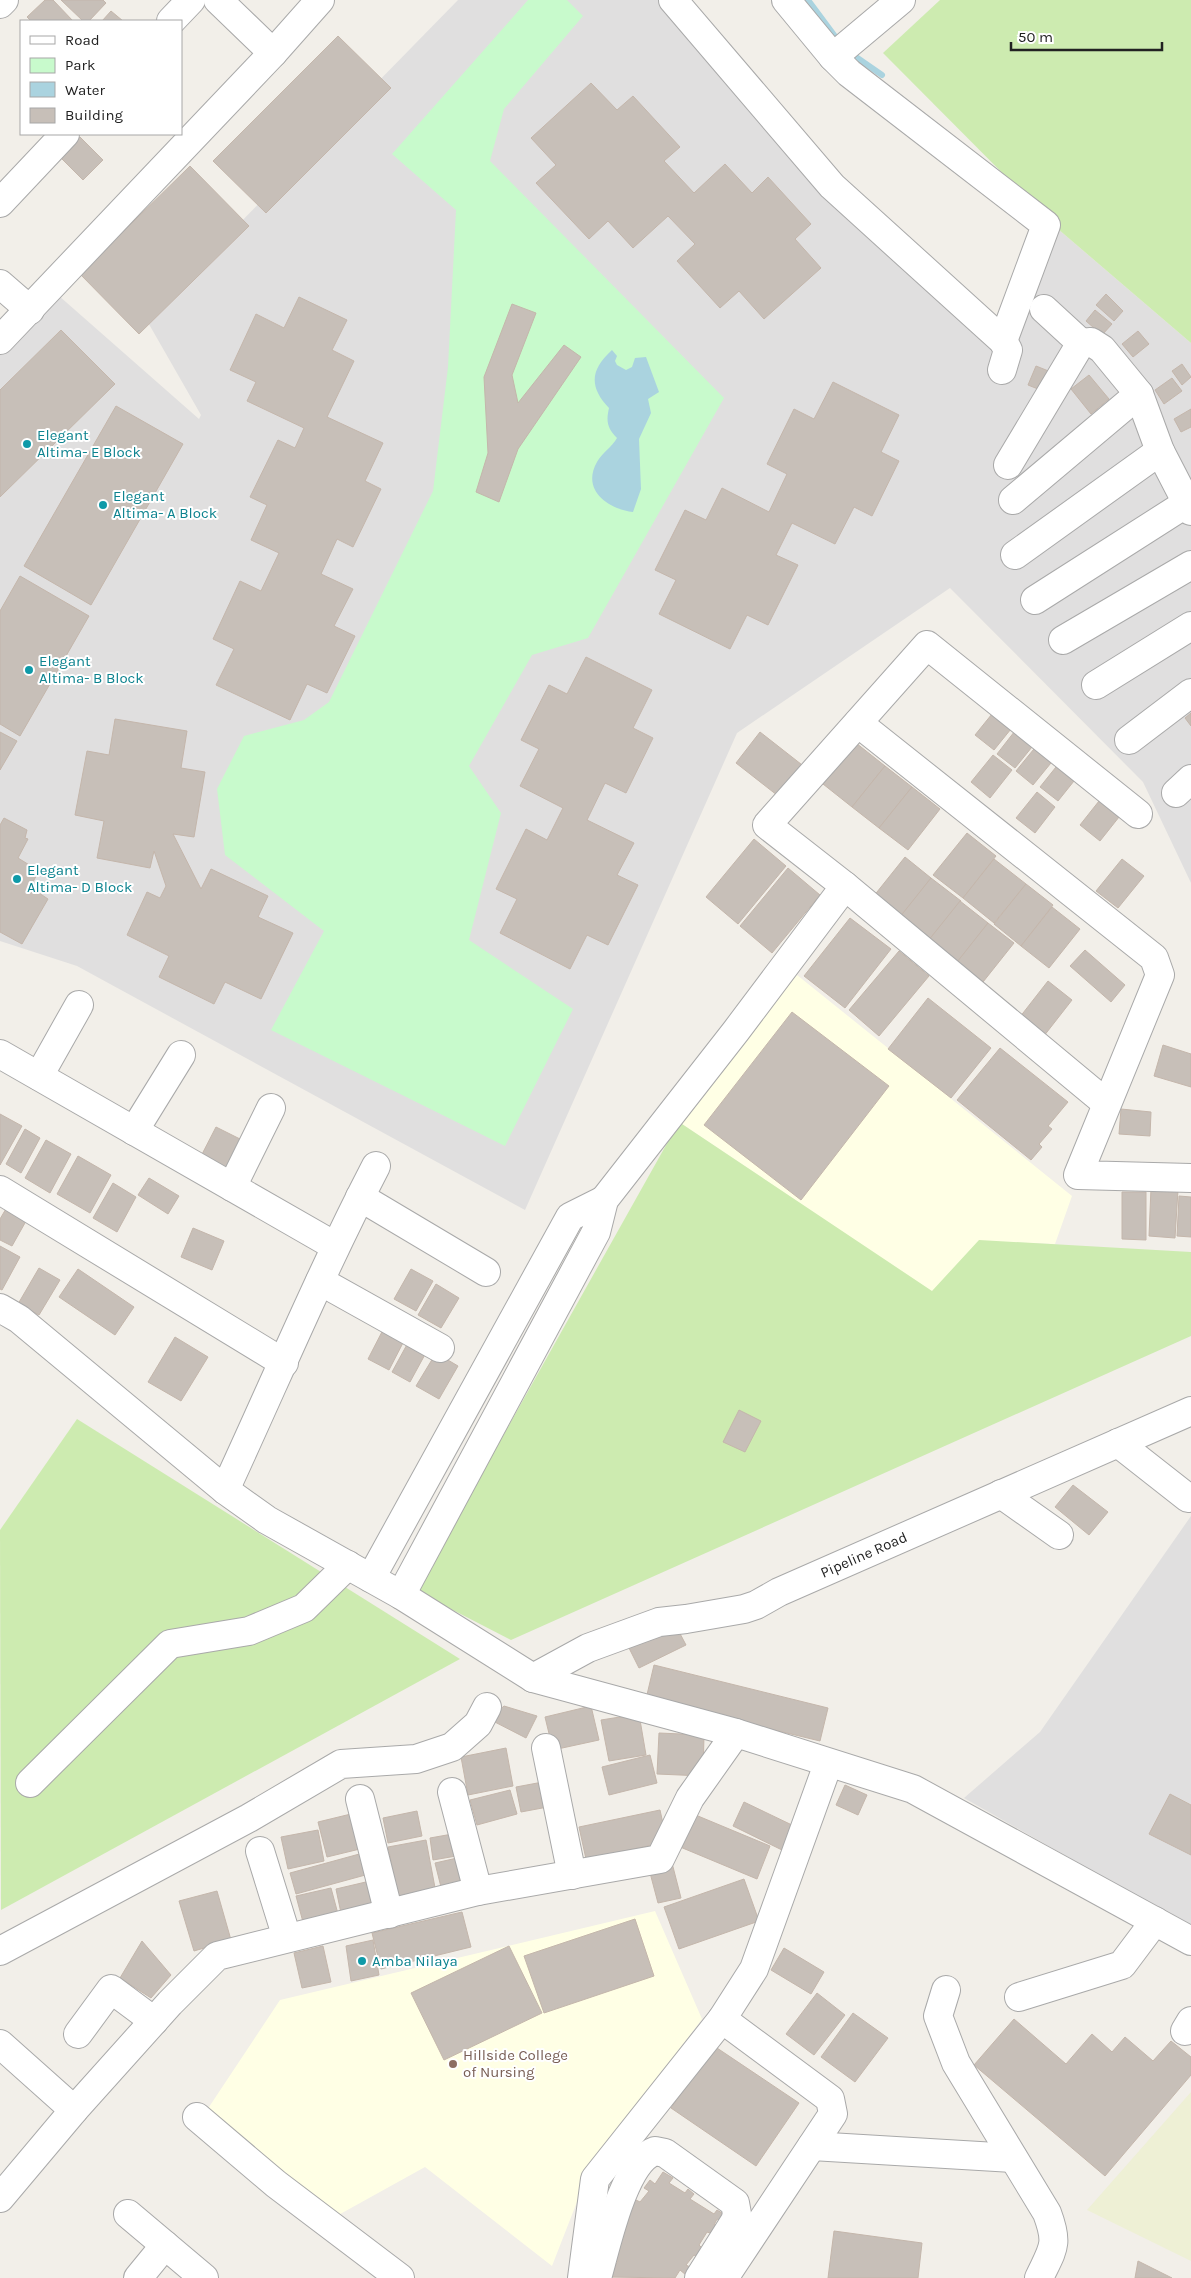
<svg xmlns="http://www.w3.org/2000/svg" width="1191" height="2278" font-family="Karla,sans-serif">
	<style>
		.residential { fill: #e0dfdf }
		.education { fill: #ffffe5 }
		.farmland { fill: #eef0d5 }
		.grass { fill: #cdebb0 }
		.park { fill: #c8facc }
		.water { fill: #aad3df }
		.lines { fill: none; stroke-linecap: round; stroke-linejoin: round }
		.stream { stroke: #aad3df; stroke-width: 6 }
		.building { fill: #c7bfb8; stroke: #c4b6ab }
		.minor-casing { stroke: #a9a9a9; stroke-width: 30 }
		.minor { stroke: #fff; stroke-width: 28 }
		.culture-dot { fill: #0f9aa8; stroke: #fff; stroke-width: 2 }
		.education-dot { fill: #8d6e63; stroke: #fff; stroke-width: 2 }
		.labels { text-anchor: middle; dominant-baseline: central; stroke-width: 4; stroke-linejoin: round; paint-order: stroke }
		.culture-label { font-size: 15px; fill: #0d838f; stroke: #fff; text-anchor: start }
		.street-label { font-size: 15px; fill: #222; stroke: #fff }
		.education-label { font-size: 15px; fill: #785e54; stroke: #fff; text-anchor: start }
	</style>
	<rect width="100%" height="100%" fill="#f2efe9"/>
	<g class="residential">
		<polygon points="458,0 660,0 992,343 1058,229 1191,343 1191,883 1143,782 950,588 737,733 525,1210 77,966 0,941 0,338 50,288 199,419 201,415 146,319"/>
		<polygon points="1191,1516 1191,1927 964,1798 1040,1732"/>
	</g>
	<g class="education">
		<polygon points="797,975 1072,1196 1055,1244 979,1241 932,1292 679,1122"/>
		<polygon points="655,1911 702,2019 591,2166 552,2266 425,2167 333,2218 207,2110 280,2000"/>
	</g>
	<polygon class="farmland" points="1191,2092 1191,2261 1087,2210"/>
	<g class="grass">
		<polygon points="940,0 1191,0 1191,343 1058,229 883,53"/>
		<polygon points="679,1122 932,1291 979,1240 1191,1252 1191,1336 511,1640 416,1591"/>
		<polygon points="77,1419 460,1659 1,1910 0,1530"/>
	</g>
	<polygon class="park" points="528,0 567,0 583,16 504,109 490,161 724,398 588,638 532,655 469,766 501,813 469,940 573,1009 505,1146 271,1030 324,931 225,855 217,789 244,736 304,720 329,702 433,491 448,367 456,210 392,154"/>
	<path class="water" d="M612,350l5,6 -2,5 2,4 9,5 6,-3 3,-9 11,-1 13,35 -11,7 3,14 -12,26 2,50 -8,23c-25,-3 -52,-22 -36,-50 5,-9 15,-15 20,-24 -10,-10 -11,-17 -8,-30 -20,-21 -19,-38 3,-58z"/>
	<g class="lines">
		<g class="stream">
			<polyline points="808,0 837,39"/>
			<polyline points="856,57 882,75"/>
		</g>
	</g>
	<g class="building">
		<polygon points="45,0 53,0 73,21 31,21 27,17"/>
		<polygon points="61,0 103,0 106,3 89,21 83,21"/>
		<polygon points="111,11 123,21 102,21"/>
		<polygon points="338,36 391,88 266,213 213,161"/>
		<polygon points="591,83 617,110 633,96 680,147 664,161 694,193 725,164 752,193 768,177 811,224 795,239 821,268 764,319 739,291 720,308 677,261 695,244 668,216 633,248 608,221 589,239 536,183 556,165 531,138"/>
		<polygon points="80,137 103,160 83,180 60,157"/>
		<polygon points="190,166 249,226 139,334 80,274"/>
		<polygon points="1106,294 1123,311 1114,321 1096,305"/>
		<polygon points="299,297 347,320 332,350 354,361 327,417 383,443 365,481 381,489 353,547 337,539 321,574 353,589 334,626 355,636 327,693 307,684 290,720 216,685 234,649 213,639 240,581 261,591 279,553 251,540 267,505 250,497 278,440 295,448 304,428 247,401 256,382 230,370 256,314 284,328"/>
		<polygon points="512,304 536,313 512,375 518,403 564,345 581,357 518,449 499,502 476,492 488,453 484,377"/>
		<polygon points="1095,310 1112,324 1102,335 1086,321"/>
		<polygon points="61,330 115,384 0,497 0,390"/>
		<polygon points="1138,331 1149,344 1133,357 1122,344"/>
		<polygon points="1182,364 1191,377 1182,385 1172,371"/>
		<polygon points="1036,366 1051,372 1043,391 1028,385"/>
		<polygon points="1089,375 1109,399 1091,414 1071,389"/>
		<polygon points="1172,378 1182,391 1164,404 1155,390"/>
		<polygon points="833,382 899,415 881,452 899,461 872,516 854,507 835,544 792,523 776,555 798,565 768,625 747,615 730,649 659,614 676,580 655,570 685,510 706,520 722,488 769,512 787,474 767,464 794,409 814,419"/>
		<polygon points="116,406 183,444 91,605 24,566"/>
		<polygon points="1191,409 1191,427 1181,432 1174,419"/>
		<polygon points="20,576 89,616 20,736 0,724 0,611"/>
		<polygon points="586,657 652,690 633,728 653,738 626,793 605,783 587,820 634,843 617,875 638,885 608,945 587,935 570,969 500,933 517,899 496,889 526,829 547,840 563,808 520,786 539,749 521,740 549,685 567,694"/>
		<polygon points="996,709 1015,724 994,750 975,735"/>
		<polygon points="1191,713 1191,726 1185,718"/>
		<polygon points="115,719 187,731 181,768 205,772 194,837 173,834 201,889 211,869 268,896 258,917 293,933 261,999 225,982 214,1004 159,977 169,956 127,935 147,892 160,898 166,886 154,851 150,868 97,858 104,821 75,815 87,751 109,755"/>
		<polygon points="1018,727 1036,742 1015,768 997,754"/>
		<polygon points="0,732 17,741 0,770"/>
		<polygon points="760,732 806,768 782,799 736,763"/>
		<polygon points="856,743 885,766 852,807 823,784"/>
		<polygon points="1038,744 1055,758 1033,785 1016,771"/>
		<polygon points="993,755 1012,770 990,798 971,782"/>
		<polygon points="1060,762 1078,776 1058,801 1040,787"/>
		<polygon points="885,766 912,787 879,828 852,807"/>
		<polygon points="912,787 940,809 908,850 879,828"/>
		<polygon points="1037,792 1055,807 1035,833 1016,818"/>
		<polygon points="1103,796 1123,812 1100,841 1080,825"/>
		<polygon points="4,818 27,830 25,838 28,839 18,858 39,871 30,887 48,899 22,944 0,932 0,825"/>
		<polygon points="967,833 996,856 963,898 933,875"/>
		<polygon points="754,839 786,866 738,924 706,897"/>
		<polygon points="905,857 931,878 900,918 873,897"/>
		<polygon points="994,859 1026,884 994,923 963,898"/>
		<polygon points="1122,859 1144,876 1118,908 1096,891"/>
		<polygon points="788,868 820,895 772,953 740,926"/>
		<polygon points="931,878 961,901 928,941 899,918"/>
		<polygon points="1026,884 1053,905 1021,946 994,924"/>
		<polygon points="960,901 988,923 957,963 928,941"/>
		<polygon points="1052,907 1080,929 1049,968 1021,946"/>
		<polygon points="850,918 891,949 845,1008 804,976"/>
		<polygon points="988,923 1014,943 983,982 957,962"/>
		<polygon points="1085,950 1125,985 1111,1002 1070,966"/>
		<polygon points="899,951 929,976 879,1036 849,1010"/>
		<polygon points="1048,981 1072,1000 1040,1041 1016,1022"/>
		<polygon points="928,998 991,1048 951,1098 888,1049"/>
		<polygon points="792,1012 889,1086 801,1200 704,1125"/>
		<polygon points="1163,1045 1191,1054 1191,1087 1154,1076"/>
		<polygon points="1000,1048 1068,1102 1048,1126 1052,1129 1039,1144 1042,1147 1031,1160 957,1100"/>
		<polygon points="1121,1109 1151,1112 1150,1136 1119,1134"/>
		<polygon points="0,1114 22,1126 0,1165"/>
		<polygon points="216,1127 250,1144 232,1180 198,1162"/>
		<polygon points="25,1129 40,1138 21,1173 6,1164"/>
		<polygon points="46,1140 71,1154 50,1193 25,1178"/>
		<polygon points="78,1156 111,1175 90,1213 57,1194"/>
		<polygon points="149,1178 179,1196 168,1214 138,1195"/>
		<polygon points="113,1183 136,1197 117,1232 93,1218"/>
		<polygon points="1151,1188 1178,1190 1175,1238 1149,1236"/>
		<polygon points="1122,1192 1146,1192 1146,1240 1122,1239"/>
		<polygon points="1179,1196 1191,1197 1191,1237 1177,1236"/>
		<polygon points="10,1202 30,1214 12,1246 0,1240 0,1219"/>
		<polygon points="193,1228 224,1241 212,1270 181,1257"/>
		<polygon points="0,1246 20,1257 2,1290 0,1289"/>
		<polygon points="39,1268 60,1280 39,1315 18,1304"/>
		<polygon points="78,1269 134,1307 115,1335 59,1297"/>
		<polygon points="411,1269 433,1281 416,1311 394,1299"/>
		<polygon points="436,1284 459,1298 441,1328 418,1315"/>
		<polygon points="385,1326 406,1337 389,1370 368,1359"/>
		<polygon points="175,1337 208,1357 181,1401 148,1382"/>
		<polygon points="410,1339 428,1349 410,1382 392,1372"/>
		<polygon points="436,1353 458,1366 439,1399 416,1386"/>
		<polygon points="739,1410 761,1421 745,1452 723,1442"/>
		<polygon points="1073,1485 1108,1512 1089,1535 1055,1507"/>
		<polygon points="676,1626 686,1645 639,1668 629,1648"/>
		<polygon points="654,1665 828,1708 820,1741 646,1699"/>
		<polygon points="504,1706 537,1716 526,1738 489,1719"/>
		<polygon points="591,1706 599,1740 553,1750 545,1717"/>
		<polygon points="639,1714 646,1755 609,1761 601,1720"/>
		<polygon points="659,1733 704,1735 703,1776 657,1774"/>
		<polygon points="506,1748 513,1786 468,1795 461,1757"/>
		<polygon points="650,1755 657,1783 609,1795 602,1767"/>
		<polygon points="548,1781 553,1806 521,1812 516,1787"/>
		<polygon points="845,1785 867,1795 858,1815 836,1805"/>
		<polygon points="510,1790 517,1814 477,1825 470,1800"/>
		<polygon points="1170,1794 1191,1805 1191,1855 1149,1834"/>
		<polygon points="744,1802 794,1826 782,1850 733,1826"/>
		<polygon points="660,1810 667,1842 586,1859 579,1827"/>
		<polygon points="417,1811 422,1836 388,1843 383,1818"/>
		<polygon points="686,1811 770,1846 757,1879 673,1844"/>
		<polygon points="355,1813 364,1848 327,1857 318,1822"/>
		<polygon points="318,1830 324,1861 288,1869 281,1837"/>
		<polygon points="458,1833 462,1855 433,1860 430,1838"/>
		<polygon points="426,1840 436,1893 399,1901 388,1847"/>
		<polygon points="363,1853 369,1874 296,1894 290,1873"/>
		<polygon points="466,1856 473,1883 442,1891 435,1863"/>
		<polygon points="672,1863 681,1898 658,1903 649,1869"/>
		<polygon points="744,1879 759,1921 679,1949 664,1907"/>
		<polygon points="370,1881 375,1905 341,1913 336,1889"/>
		<polygon points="331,1888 338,1914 303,1922 296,1896"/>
		<polygon points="217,1891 231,1940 194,1951 179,1901"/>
		<polygon points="462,1912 471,1947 381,1969 372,1933"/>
		<polygon points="635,1919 654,1976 544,2013 524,1956"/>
		<polygon points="373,1940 379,1975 351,1981 346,1946"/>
		<polygon points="142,1941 171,1975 151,1998 120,1978"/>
		<polygon points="323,1946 331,1982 302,1988 294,1953"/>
		<polygon points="509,1946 542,2013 444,2060 411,1993"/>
		<polygon points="784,1948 824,1972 811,1994 771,1970"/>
		<polygon points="817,1993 845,2015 814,2055 786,2034"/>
		<polygon points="853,2013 888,2038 855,2082 821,2057"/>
		<polygon points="1014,2019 1066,2064 1092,2034 1112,2052 1125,2037 1153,2061 1171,2041 1191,2057 1191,2075 1105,2176 974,2065"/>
		<polygon points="714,2046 799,2103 756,2166 671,2108"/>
		<polygon points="663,2172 673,2178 669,2183 685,2193 688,2189 694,2194 690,2199 714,2214 717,2210 727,2216 722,2221 717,2219 714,2225 719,2227 713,2234 707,2232 699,2245 704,2250 699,2258 694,2255 686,2265 692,2268 686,2275 680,2270 675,2278 608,2277 618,2261 614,2254 620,2248 616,2244 634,2199 640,2202 649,2191 644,2188 650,2180 655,2184"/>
		<polygon points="834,2231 922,2243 918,2278 828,2278"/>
		<polygon points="1138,2261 1172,2278 1135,2278"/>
	</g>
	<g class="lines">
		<defs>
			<g id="minor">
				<polyline points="218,0 273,53"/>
				<polyline points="673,0 832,186 1003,341 1008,350 1002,370"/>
				<polyline points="786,0 833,57 849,73 1046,225 1003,341"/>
				<polyline points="0,4 4,0"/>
				<polyline points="171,21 191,0"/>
				<polyline points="833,57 901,0"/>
				<polyline points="0,203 65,134"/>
				<polyline points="0,284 30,310"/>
				<polyline points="1044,309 1081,343"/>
				<polyline points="0,340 273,53 320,0"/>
				<polyline points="1008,465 1081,343 1091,342 1102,349 1139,394 1160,451 1191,511"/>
				<polyline points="1013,500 1139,394"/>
				<polyline points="1015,555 1160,451"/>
				<polyline points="1035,600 1187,503"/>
				<polyline points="1063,640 1191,565"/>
				<polyline points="1096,685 1191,626"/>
				<polyline points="858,723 1154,958 1160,975 1078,1175 1191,1178"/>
				<polyline points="1129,740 1191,693"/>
				<polyline points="1176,793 1191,779"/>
				<polyline points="845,886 1106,1103"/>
				<polyline points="0,1054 335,1246"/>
				<polyline points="39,1076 79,1005"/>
				<polyline points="134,1131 181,1055"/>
				<polyline points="232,1187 271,1108"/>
				<polyline points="0,1190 284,1363"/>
				<polyline points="360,1197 486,1272"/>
				<polyline points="320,1281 440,1348"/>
				<polyline points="0,1308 19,1319 225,1490 267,1520 401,1595 533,1678 736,1733 913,1789 1191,1941"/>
				<polyline points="1118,1443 1188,1498"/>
				<path d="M225,1490c50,-108 96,-218 151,-324"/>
				<polyline points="1001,1494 1059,1535"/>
				<polyline points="371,1578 570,1217 604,1200"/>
				<polyline points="401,1595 596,1232 604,1200 736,1031 845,886 767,825 927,645 1138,814"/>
				<path id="s1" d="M533,1678l55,-30 71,-26 27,-3 58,-10 12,-4 23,-13 412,-181"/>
				<polyline points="546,1748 572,1875"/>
				<polyline points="30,1783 170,1644 249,1631 304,1608 348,1565"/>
				<polyline points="452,1792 478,1891 660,1859 690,1798 736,1733"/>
				<polyline points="360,1799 389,1914"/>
				<polyline points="260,1851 287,1938"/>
				<polyline points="0,1951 249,1818 341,1764 416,1759 452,1747 478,1724 487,1707"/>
				<path d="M946,1990l-8,26 18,47 91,150c12,32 6,35 -8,65"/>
				<polyline points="1019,1997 1122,1965 1155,1921"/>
				<polyline points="722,2019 830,2099 833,2114 724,2278"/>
				<polyline points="1185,2031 1191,2021"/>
				<polyline points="78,2034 111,1989 154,2021"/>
				<polyline points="0,2044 74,2110"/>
				<polyline points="197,2117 276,2184 400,2278"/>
				<polyline points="812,2146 1013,2158"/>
				<polyline points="0,2198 74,2110 170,2003 217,1956 478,1891"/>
				<polyline points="128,2214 204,2278"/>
				<polyline points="138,2278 165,2245"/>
				<polyline points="582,2278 595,2179 722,2019 754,1969 828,1764"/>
				<path d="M597,2278c9,-30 26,-116 58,-127l10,2 70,50 2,11 -2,7 -36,57"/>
			</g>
		</defs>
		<use href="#minor" class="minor-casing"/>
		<use href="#minor" class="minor"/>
	</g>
	<g class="culture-dot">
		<circle cx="27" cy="444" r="5"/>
		<circle cx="103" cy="505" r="5"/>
		<circle cx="29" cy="670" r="5"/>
		<circle cx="17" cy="879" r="5"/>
		<circle cx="362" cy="1961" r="5"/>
	</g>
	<circle class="education-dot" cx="453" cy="2064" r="5"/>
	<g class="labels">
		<g class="culture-label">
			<text x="37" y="435">Elegant<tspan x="37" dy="17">Altima- E Block</tspan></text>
			<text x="113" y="496">Elegant<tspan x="113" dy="17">Altima- A Block</tspan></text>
			<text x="39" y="661">Elegant<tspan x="39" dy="17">Altima- B Block</tspan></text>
			<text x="27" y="870">Elegant<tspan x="27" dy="17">Altima- D Block</tspan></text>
			<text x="372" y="1961">Amba Nilaya</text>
		</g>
		<g class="street-label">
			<text stroke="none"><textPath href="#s1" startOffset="356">Pipeline Road</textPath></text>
		</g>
		<g class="education-label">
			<text x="463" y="2055">Hillside College<tspan x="463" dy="17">of Nursing</tspan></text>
		</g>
	</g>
	<rect x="20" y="20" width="162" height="115" fill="#ffffff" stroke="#a7a7a7"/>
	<rect x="30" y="36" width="25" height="8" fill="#ffffff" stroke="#a7a7a7"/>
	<text x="65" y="45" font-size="15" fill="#222222">Road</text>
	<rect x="30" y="58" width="25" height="15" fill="#c8facc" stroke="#a7a7a7"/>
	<text x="65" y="70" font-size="15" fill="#222222">Park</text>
	<rect x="30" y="82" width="25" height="15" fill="#aad3df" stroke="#a7a7a7"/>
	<text x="65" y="95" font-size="15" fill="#222222">Water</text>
	<rect x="30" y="108" width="25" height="15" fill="#c7bfb8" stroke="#a7a7a7"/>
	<text x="65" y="120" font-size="15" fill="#222222">Building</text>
	<path d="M1011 42v8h151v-8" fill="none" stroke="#222222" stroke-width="2.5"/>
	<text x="1018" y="42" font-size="15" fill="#222222" stroke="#ffffff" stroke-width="4" paint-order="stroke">50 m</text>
</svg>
